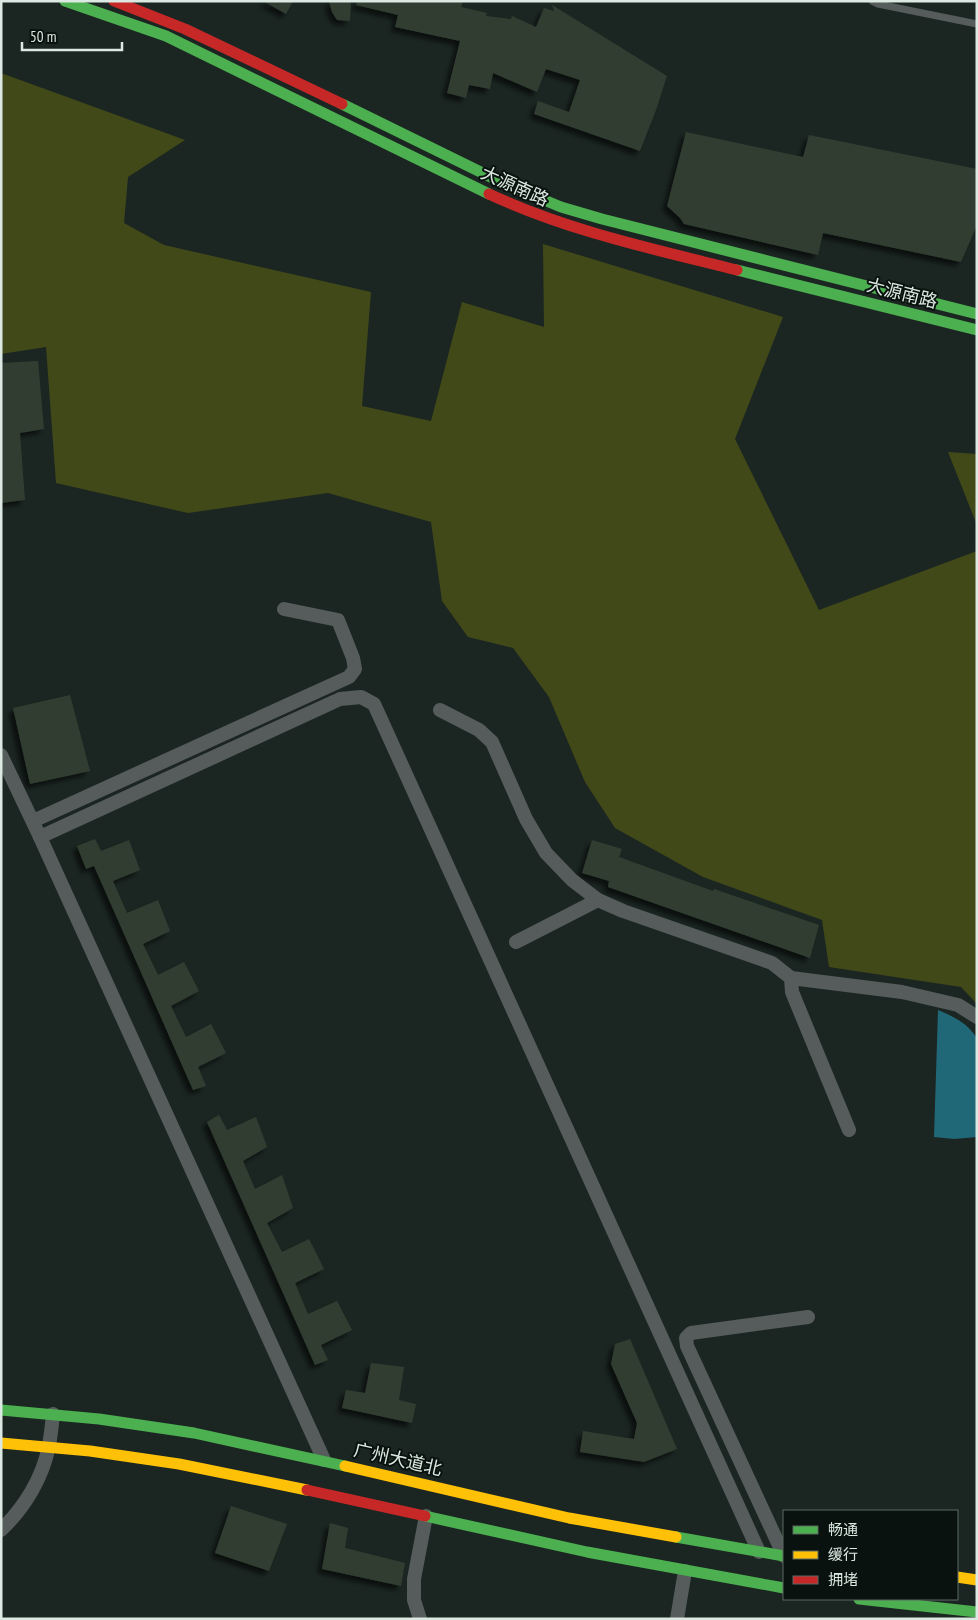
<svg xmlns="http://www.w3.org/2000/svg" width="978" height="1620" font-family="'PT Sans Narrow','Noto Sans SC',sans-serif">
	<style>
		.green { fill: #424918 }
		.water { fill: #206878 }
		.building { fill: #313e32; filter: url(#shadow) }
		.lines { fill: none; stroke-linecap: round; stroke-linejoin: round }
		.lane { stroke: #565c5b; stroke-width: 7 }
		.street { stroke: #565c5b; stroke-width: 14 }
		.fast { stroke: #4caf50; stroke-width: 11 }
		.slow { stroke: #ffc107; stroke-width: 11 }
		.jam { stroke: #c62828; stroke-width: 11 }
		.labels { text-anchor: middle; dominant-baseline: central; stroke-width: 4; stroke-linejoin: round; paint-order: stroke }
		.street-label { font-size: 18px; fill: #dce9e2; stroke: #09120e }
	</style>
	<defs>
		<filter id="shadow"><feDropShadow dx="-4.5" dy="4.5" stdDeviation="2.5" flood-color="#0009"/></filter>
	</defs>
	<rect width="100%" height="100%" fill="#1b2622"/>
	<g class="green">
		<polygon points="1,73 185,140 128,177 124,223 164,245 371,292 362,406 431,421 462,302 544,327 543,244 783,317 735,439 819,610 977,551 977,1004 961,987 829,967 822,920 703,877 615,828 585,782 549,697 513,648 468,637 442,601 431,522 328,493 188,513 56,483 46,347 1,354"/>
		<polygon points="948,452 977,454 977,525"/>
	</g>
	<path class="water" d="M938,1010c18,8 28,12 39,28v99l-23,2 -20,-2z"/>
	<g class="building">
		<polygon points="263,1 293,1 286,14"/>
		<polygon points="329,1 351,1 350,21 337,20 332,12"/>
		<polygon points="357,1 463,1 461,7 487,13 486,16 511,19 512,16 536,27 544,8 554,11 552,5 667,76 656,110 640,151 534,114 538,101 569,112 580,80 546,69 537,92 493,73 490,89 469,85 466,98 447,93 460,41 395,27 398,15 356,5"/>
		<polygon points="686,132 803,157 809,135 977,169 977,225 961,262 823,233 818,255 684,224 680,218 667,206"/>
		<polygon points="38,361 44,429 20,433 25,500 1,503 1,363"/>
		<polygon points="70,695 90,771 30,784 13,708"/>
		<polygon points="95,839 101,851 129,840 140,870 113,881 127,913 158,900 170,931 143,944 158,975 184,962 199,991 171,1006 186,1037 211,1024 226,1053 198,1067 206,1086 193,1090 94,866 86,869 77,846"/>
		<polygon points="592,840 622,849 619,857 713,891 714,889 819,925 810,958 608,887 609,881 582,873"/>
		<polygon points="219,1115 227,1130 256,1117 267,1147 243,1161 255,1189 282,1175 293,1208 267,1223 282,1252 309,1239 324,1269 295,1283 308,1314 337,1301 352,1330 321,1345 328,1360 315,1365 207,1122"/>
		<polygon points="630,1339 677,1449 644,1462 580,1452 583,1431 634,1439 637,1423 611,1364 615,1344"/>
		<polygon points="371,1363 404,1367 399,1400 416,1404 412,1423 342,1408 346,1390 365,1393"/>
		<polygon points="231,1506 287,1524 269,1571 215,1553"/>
		<polygon points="330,1523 348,1528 345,1548 405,1563 401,1586 322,1569"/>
	</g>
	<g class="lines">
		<polyline class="lane" points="872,1 878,4 977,24"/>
		<g class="street">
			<polyline points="440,710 479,730 492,742 526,819 546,853 572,880 598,900 623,911 772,963 791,978 902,992 958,1005 977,1017"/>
			<polyline points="1,755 40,837 324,1460"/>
			<polyline points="33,821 349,677 355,669 353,658 338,620 284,609"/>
			<polyline points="40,837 340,699 361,697 374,704 759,1552"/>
			<polyline points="516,942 598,900"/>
			<polyline points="791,978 792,992 849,1130"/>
			<path d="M1,1530c23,-22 42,-52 48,-85 2,-10 3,-21 4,-31"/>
			<polyline points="784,1556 687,1346 686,1338 691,1333 808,1317"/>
			<polyline points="420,1619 414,1600 414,1579 426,1516"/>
			<polyline points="677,1619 685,1571"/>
		</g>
		<g class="fast">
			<polyline points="65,1 166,36 489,194"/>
			<polyline points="342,104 503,183 561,207 602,219 977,314"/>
			<polyline points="737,270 977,330"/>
			<polyline points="1,1410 99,1419 194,1433 345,1466"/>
			<polyline points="425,1516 587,1552 784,1588"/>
			<polyline points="676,1537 784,1556"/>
			<polyline points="859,1599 977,1612"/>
		</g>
		<g class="slow">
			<polyline points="1,1443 90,1451 179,1464 307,1490"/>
			<polyline points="345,1466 569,1518 676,1537"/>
			<polyline points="957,1577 977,1580"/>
		</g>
		<g class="jam">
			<polyline points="114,1 185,29 342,104"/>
			<path d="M489,194c79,37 164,55 248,76"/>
			<polyline points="307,1490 425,1516"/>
		</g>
	</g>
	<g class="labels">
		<g class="street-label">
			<text transform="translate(515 186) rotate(24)">大源南路</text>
			<text transform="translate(902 293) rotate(14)">大源南路</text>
			<text transform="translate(398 1459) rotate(13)">广州大道北</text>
		</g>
	</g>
	<rect width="978" height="1620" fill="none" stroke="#dce9e2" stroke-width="5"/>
	<rect x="783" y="1510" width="175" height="90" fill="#09120e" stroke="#5d6863"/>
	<rect x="793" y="1526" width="25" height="8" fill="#4caf50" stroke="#5d6863"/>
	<text x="828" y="1535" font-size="15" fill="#dce9e2">畅通</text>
	<rect x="793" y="1551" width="25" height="8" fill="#ffc107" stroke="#5d6863"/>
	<text x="828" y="1560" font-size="15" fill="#dce9e2">缓行</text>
	<rect x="793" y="1576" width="25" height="8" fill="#c62828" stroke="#5d6863"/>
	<text x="828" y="1585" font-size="15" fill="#dce9e2">拥堵</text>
	<path d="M22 42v8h100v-8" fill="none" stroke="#dce9e2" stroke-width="2.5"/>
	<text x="30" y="42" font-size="15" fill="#dce9e2" stroke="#09120e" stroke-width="4" paint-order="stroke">50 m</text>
</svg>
